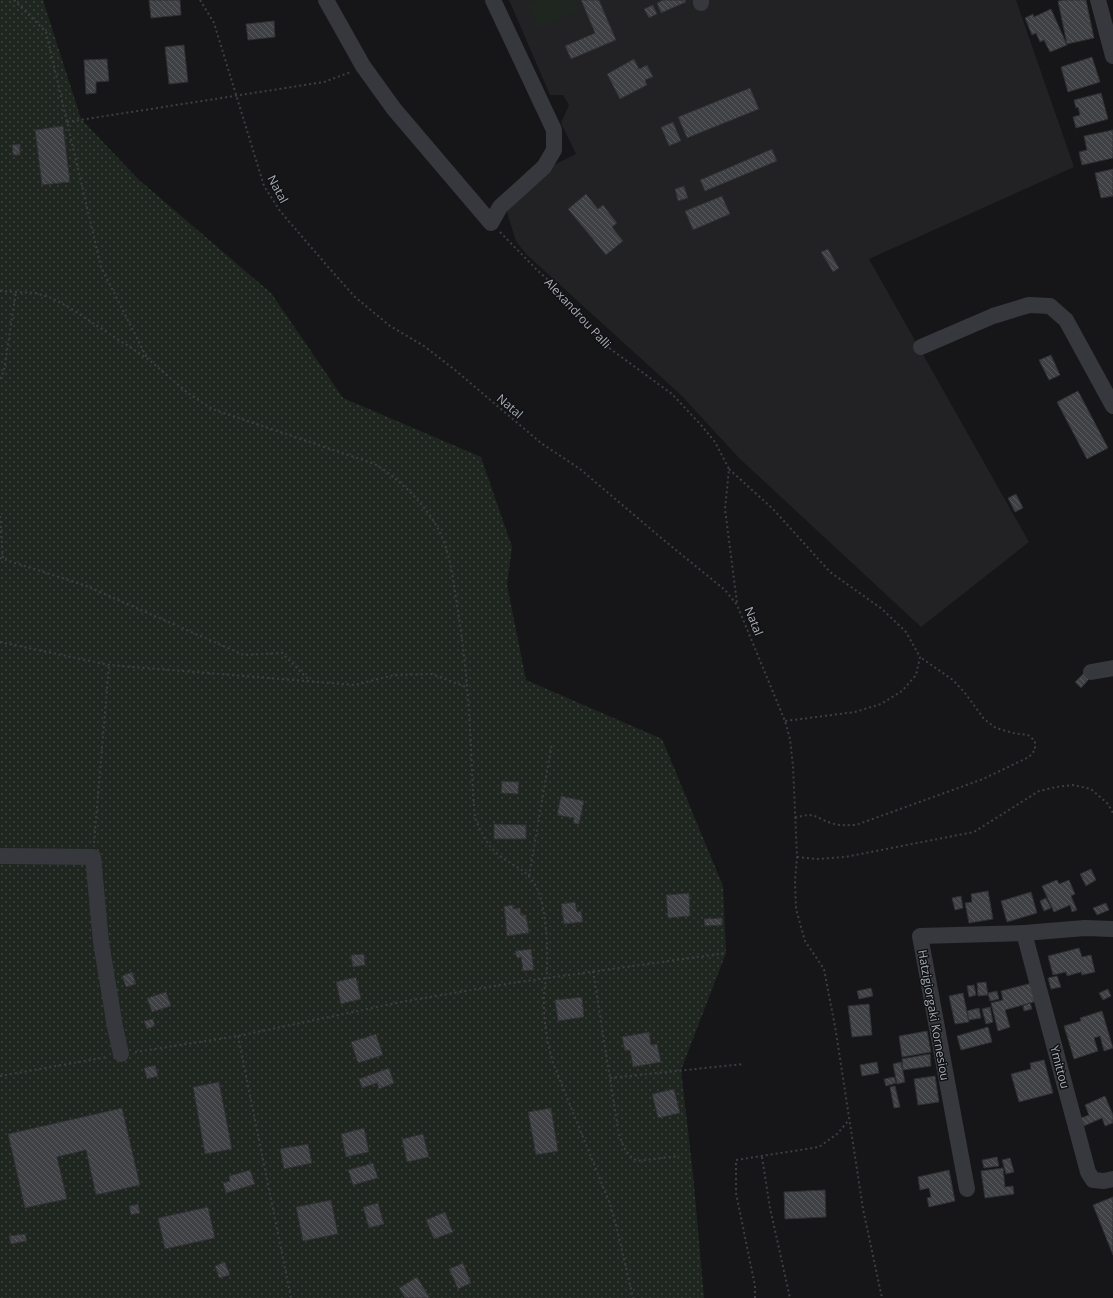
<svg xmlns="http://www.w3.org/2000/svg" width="1113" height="1298" font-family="'Open Sans',sans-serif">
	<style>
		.built { fill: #222225 }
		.grass { fill: url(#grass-dots) }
		.pitch { fill: #1e261f }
		.building { fill: url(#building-back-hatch); stroke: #303034 }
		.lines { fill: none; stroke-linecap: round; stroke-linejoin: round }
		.path { stroke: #3d3f44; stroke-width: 2; stroke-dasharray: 2 3; stroke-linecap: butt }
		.minor { stroke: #37383d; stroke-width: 16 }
		.labels { text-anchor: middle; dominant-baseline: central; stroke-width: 3; stroke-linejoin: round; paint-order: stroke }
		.street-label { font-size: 12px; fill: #a8adb8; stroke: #111113 }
	</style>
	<defs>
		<pattern id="grass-dots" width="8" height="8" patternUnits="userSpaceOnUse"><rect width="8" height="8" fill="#1e261f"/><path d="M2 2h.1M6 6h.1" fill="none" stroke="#3c433d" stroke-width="1.8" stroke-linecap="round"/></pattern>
		<pattern id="building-back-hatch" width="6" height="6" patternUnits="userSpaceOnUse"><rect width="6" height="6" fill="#404145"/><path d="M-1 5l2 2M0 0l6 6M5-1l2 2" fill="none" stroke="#595a5e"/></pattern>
	</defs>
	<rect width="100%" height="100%" fill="#161618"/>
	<polygon class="built" points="509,0 1016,0 1074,167 869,259 1029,542 921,627 739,458 681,395 526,254 516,241 507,213 511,202 548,168 576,154 561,123 569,105 563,95 550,95"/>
	<polygon class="grass" points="0,0 43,0 81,119 138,179 271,293 343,398 481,457 512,547 507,585 526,680 662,739 723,886 726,953 681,1070 693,1174 704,1298 0,1298"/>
	<polygon class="pitch" points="538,0 574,0 579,11 537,28 528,4"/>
	<g class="building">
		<polygon points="149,0 180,0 181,15 151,18"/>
		<polygon points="581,0 599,0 616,40 571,59 565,46 595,33"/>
		<polygon points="663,0 685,0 686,2 661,13 657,3"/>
		<polygon points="1064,0 1086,0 1094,38 1067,44 1058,1"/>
		<polygon points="653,5 657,14 649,18 644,9"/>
		<polygon points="1051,9 1067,45 1050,52 1044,40 1040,42 1036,33 1032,35 1025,18 1033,14 1034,17"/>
		<polygon points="274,21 275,37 248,40 246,24"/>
		<polygon points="184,45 188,82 169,84 165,47"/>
		<polygon points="1092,57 1100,82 1068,92 1061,67"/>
		<polygon points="107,59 109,81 96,82 96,93 86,94 84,60"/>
		<polygon points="634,59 639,69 647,65 653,77 645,80 647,85 620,99 607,74"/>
		<polygon points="750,88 759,109 687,138 678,117"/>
		<polygon points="1101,93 1108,119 1076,128 1073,117 1080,115 1078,107 1076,108 1074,100"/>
		<polygon points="673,122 681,141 669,146 661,127"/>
		<polygon points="63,126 70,182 42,185 35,130"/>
		<polygon points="1113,130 1113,158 1082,165 1079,152 1087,150 1084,136"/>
		<polygon points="20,144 20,155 13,155 12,145"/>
		<polygon points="772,149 777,161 705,191 700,180"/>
		<polygon points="1113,169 1113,196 1101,198 1095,173"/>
		<polygon points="684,186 688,198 678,201 675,189"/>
		<polygon points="586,194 598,209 603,205 617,223 612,227 623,241 606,255 568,209"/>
		<polygon points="722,196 730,214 693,230 685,211"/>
		<polygon points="828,249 839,268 833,272 821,252"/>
		<polygon points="1051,355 1060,375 1049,380 1039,360"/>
		<polygon points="1078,391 1108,448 1087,459 1057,402"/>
		<polygon points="1016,494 1023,508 1015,512 1008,498"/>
		<polygon points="1084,673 1090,678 1081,688 1075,682"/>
		<polygon points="502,781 519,782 518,794 501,793"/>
		<polygon points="561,796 584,801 579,824 573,823 574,818 557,815"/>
		<polygon points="494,824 526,825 526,839 494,839"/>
		<polygon points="1091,869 1096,880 1086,886 1080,874"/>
		<polygon points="1057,880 1059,884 1069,880 1075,894 1071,896 1077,910 1072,912 1070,905 1054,912 1042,886"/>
		<polygon points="988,891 993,919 969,923 965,903 972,902 971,894"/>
		<polygon points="1031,892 1037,913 1007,922 1001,901"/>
		<polygon points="689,893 690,916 668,918 666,895"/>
		<polygon points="961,896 963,908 955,910 952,898"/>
		<polygon points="1046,898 1051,908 1044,911 1040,901"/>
		<polygon points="575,902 577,912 581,911 583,922 564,924 561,904"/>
		<polygon points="1106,903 1109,910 1097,915 1093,908"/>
		<polygon points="513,905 513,909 520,908 521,915 526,915 529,933 507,936 504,906"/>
		<polygon points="722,918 722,925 705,926 704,919"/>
		<polygon points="1079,948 1082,957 1091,955 1095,972 1082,975 1081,972 1067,976 1066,972 1053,975 1048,956"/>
		<polygon points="531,949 534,970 523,971 521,957 517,958 515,951"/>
		<polygon points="364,954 365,965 353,967 351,955"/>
		<polygon points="132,972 136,984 126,987 122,976"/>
		<polygon points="1057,976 1061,987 1051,989 1048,978"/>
		<polygon points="356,977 361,999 341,1004 336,982"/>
		<polygon points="986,982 988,995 978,996 977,983"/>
		<polygon points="1032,983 1037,1001 1005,1010 1010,1027 998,1031 991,1003 1003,1000 1001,991"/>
		<polygon points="974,985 976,995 969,997 967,986"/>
		<polygon points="871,988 873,996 859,999 857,991"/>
		<polygon points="1108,989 1111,996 1103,1000 1099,993"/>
		<polygon points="997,991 999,999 990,1001 988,993"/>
		<polygon points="166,992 171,1006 152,1012 147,998"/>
		<polygon points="963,993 969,1022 955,1024 949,996"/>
		<polygon points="582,997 584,1017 558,1021 555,1000"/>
		<polygon points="1030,1003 1032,1009 1024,1011 1023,1006"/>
		<polygon points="869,1004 872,1035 852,1037 848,1006"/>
		<polygon points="990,1007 993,1022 986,1024 982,1009"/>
		<polygon points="979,1008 981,1018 969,1020 967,1011"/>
		<polygon points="1102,1011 1113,1048 1104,1051 1100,1036 1094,1038 1098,1051 1074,1059 1064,1026 1081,1021 1080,1018"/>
		<polygon points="153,1019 155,1026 147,1029 144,1021"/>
		<polygon points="988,1027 992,1042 961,1050 957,1036"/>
		<polygon points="927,1031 931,1052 902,1057 899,1036"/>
		<polygon points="649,1032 651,1045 657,1044 661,1062 633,1067 630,1050 625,1051 622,1037"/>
		<polygon points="376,1034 383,1055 358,1063 351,1042"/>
		<polygon points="930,1054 931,1066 903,1070 902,1059"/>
		<polygon points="1044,1060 1053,1093 1019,1102 1011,1074 1031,1069 1030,1063"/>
		<polygon points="877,1062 879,1073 862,1076 860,1065"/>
		<polygon points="901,1062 905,1082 897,1084 893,1064"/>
		<polygon points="155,1065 158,1076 147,1079 144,1068"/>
		<polygon points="389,1068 394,1083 379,1089 377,1083 362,1088 359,1079"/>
		<polygon points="935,1076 939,1102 918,1105 914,1079"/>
		<polygon points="894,1077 896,1083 886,1086 884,1079"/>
		<polygon points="219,1082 232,1149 205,1154 193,1087"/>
		<polygon points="895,1086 900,1107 894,1108 890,1087"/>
		<polygon points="674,1089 680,1113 658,1118 652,1094"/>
		<polygon points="1105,1096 1113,1115 1113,1123 1105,1126 1102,1118 1084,1126 1081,1118 1089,1115 1085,1105"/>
		<polygon points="122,1108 140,1185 96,1195 86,1150 57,1157 67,1199 25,1208 8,1134"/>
		<polygon points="551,1108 558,1151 536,1155 528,1112"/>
		<polygon points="364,1128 369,1152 346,1157 341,1134"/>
		<polygon points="423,1134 429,1157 407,1162 402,1139"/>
		<polygon points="308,1144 312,1163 284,1169 280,1149"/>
		<polygon points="997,1157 999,1166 984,1168 982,1160"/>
		<polygon points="1010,1158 1014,1172 1006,1174 1002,1160"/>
		<polygon points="373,1163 378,1178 353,1185 348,1170"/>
		<polygon points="1003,1168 1005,1187 1013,1186 1014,1194 985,1198 981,1171"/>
		<polygon points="250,1170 255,1184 226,1193 223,1183 230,1181 229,1176"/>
		<polygon points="949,1170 955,1201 929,1207 927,1198 931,1197 929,1188 920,1190 918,1177"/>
		<polygon points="825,1190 826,1217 785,1219 784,1192"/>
		<polygon points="1113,1197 1113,1255 1093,1205"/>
		<polygon points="331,1200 338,1234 303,1241 296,1207"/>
		<polygon points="378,1203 384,1224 369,1228 363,1207"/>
		<polygon points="138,1204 140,1213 131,1215 129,1206"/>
		<polygon points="208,1207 215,1238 165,1249 158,1218"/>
		<polygon points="445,1212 453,1232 434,1239 426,1220"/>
		<polygon points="25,1234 27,1241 11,1244 9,1236"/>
		<polygon points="225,1262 230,1275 219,1278 215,1266"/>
		<polygon points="463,1263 471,1283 458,1289 449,1269"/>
		<polygon points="417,1277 430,1298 405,1298 399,1288"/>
	</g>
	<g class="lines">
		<g class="path">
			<polyline points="14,0 46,32 101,267 147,358"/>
			<polyline points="200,0 214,23 264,186 280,211 329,268 355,297 390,326 424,346 455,370 541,443 580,469 660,537 725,590 737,605 785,721 790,739 793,766 797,857 795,881 796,909 805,941 824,969 836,1032 863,1209 882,1298"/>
			<polyline points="67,122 324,82 351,72"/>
			<polyline points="500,232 537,270 564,294 588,327 605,345 672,394 701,425 715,442 729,469 725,509 737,603"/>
			<path d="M0,291l35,2 14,4 18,9 81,53 40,34 24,16 163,55c24,15 46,36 61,61 13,22 16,48 20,73 7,44 12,88 14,132 2,29 2,59 5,88 6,14 12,28 25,38 17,13 29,13 39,37 7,18 9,56 8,76 0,9 -3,18 -3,27 -1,23 3,45 9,67l57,141 7,25 16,69"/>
			<polyline points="0,379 4,371 16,291"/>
			<polyline points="729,469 773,509 830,572 882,609 906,632 920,657 916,675 902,691 881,704 855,712 785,721"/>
			<polyline points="0,516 3,559"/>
			<polyline points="0,558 84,585 244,655 282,653 309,680"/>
			<polyline points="0,642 109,665 355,685 394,675 432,674 466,687"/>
			<path d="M795,818c20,-7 20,0 36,5 9,3 16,2 25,2l127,-46 46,-22 6,-7v-9l-7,-6 -15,-2 -17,-5 -12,-9 -19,-26 -12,-13 -33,-23"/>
			<polyline points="94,843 109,665"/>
			<polyline points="797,857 817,859 845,857 974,832 1039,791 1056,787 1073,785 1091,789 1108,804 1113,813"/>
			<polyline points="529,876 552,743"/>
			<path d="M593,971l25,158c3,13 7,25 19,32l42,-5"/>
			<polyline points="238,1036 291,1298"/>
			<polyline points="135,1052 238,1036 401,1002 512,983 726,953"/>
			<polyline points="0,1076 107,1057"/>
			<polyline points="610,1078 743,1064"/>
			<polyline points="762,1157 770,1208 790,1298"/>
			<polyline points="755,1298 755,1286 736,1193 736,1160 819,1147 837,1134 849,1120"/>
		</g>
		<g class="minor">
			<polyline points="326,0 363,66 394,109 491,223 500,207 544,167 554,150 554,130 493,0"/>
			<polyline points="701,0 701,3"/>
			<polyline points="1098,0 1113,56"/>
			<polyline points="921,347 993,316 1029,305 1050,306 1066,320 1113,406"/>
			<polyline points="1091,672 1113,668"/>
			<polyline points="0,856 93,857 101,942 115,1027 121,1054"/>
			<polyline points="1024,933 1088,1172 1093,1180 1104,1181 1113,1179"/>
			<polyline points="967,1189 920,936 1024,933 1085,928 1113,929"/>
		</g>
	</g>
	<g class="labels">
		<g class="street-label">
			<text transform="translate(278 189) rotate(62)">Natal</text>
			<text transform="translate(578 313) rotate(47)">Alexandrou Palli</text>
			<text transform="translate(510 406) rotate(41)">Natal</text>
			<text transform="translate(754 621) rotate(68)">Natal</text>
			<text transform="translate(934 1015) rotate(80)">Hatzigiorgaki Kornesiou</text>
			<text transform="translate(1060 1067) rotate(75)">Ymittou</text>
		</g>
	</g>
</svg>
